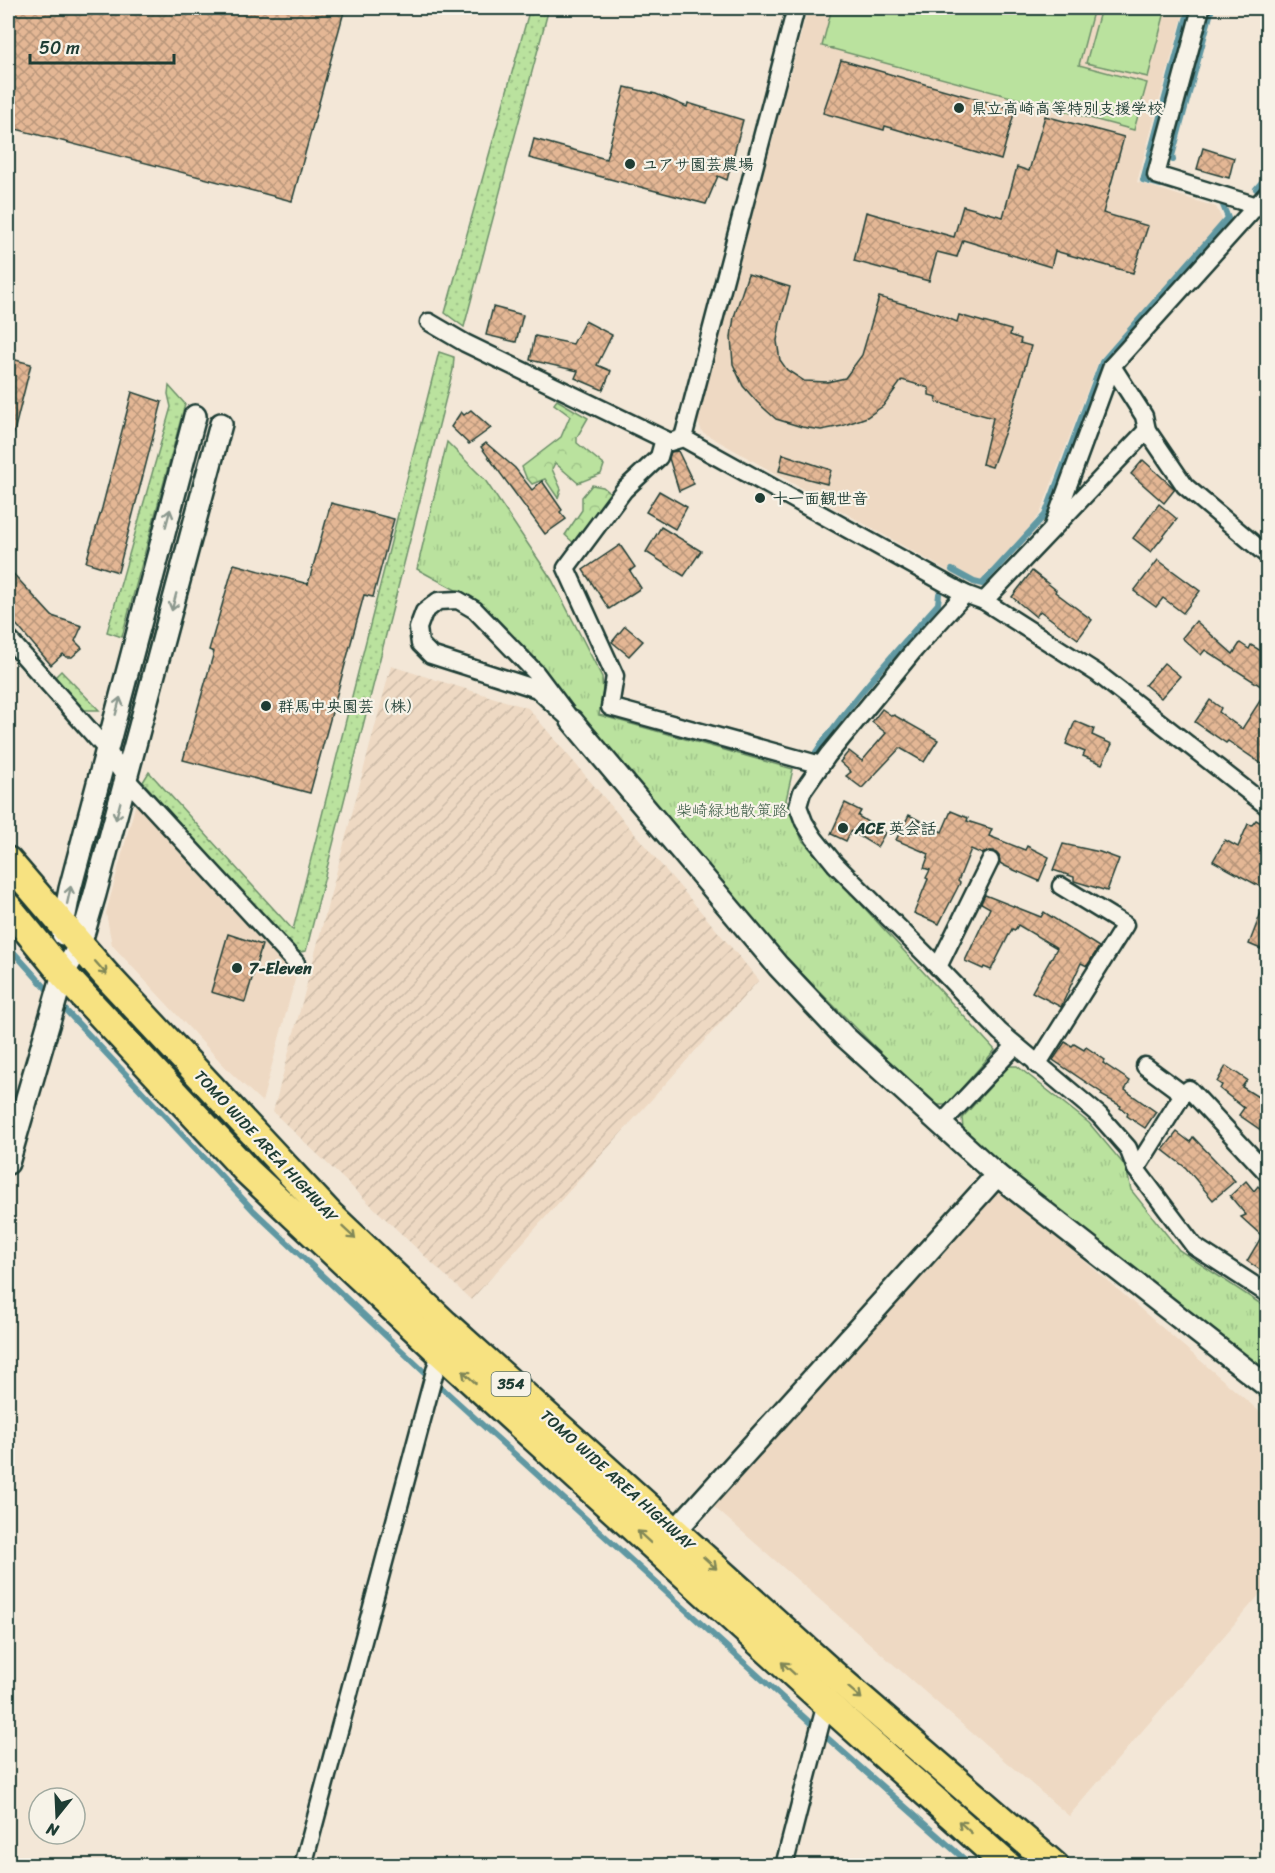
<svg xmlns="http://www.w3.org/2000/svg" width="1275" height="1873" font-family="Sriracha,'Klee One',sans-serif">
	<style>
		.built { fill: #eed9c3 }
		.industrial { fill: url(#industrial-furrows) }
		.grass { fill: url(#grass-dots); stroke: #6c9069; stroke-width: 1.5 }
		.forest { fill: url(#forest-crowns); stroke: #6c9069; stroke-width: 1.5 }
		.park { fill: url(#park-tufts); stroke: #6c9069; stroke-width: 1.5 }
		.pitch { fill: #bae29e; stroke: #6c9069; stroke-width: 1.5 }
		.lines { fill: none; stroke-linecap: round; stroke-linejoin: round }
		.stream { stroke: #6098a2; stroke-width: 6 }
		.building { fill: url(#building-cross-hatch); stroke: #1f3d34; stroke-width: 1.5 }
		.minor-casing { stroke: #1f3d34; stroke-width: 21 }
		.tertiary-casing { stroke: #1f3d34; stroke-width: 26 }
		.trunk-casing { stroke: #1f3d34; stroke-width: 32 }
		.minor { stroke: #f7f3e8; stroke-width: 16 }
		.tertiary { stroke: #f7f3e8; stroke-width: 21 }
		.trunk { stroke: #f7e281; stroke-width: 27 }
		.oneway { stroke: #8b988e }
		.oneway2 { stroke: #808757 }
		.poi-dot { fill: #1f3d34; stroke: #f7f3e8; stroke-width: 2 }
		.labels { text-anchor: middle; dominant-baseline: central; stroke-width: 4.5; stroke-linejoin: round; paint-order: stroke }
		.shield { fill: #f7f3e8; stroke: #60746a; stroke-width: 1.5 }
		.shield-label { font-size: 15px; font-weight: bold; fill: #1f3d34 }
		.poi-label { font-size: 16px; font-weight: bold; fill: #1f3d34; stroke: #f7f3e8; text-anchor: start }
		.park-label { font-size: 16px; fill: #3e5e49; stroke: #f7f3e8 }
		.street-label { font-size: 16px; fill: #1f3d34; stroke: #f7f3e8 }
	</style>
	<defs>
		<pattern id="industrial-furrows" width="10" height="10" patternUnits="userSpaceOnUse" patternTransform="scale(1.5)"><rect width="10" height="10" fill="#eed9c3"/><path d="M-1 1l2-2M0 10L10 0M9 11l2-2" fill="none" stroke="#ccbba8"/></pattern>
		<pattern id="grass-dots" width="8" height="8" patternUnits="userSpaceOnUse" patternTransform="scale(1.5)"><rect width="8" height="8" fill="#bae29e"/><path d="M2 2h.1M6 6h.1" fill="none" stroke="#9fc389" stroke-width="1.8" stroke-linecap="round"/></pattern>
		<pattern id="forest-crowns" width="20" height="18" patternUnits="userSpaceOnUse" patternTransform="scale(1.5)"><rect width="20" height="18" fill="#bae29e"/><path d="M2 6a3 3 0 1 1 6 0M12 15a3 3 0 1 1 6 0" fill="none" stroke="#9fc389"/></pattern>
		<pattern id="park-tufts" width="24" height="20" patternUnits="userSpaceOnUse" patternTransform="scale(1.5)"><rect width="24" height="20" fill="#bae29e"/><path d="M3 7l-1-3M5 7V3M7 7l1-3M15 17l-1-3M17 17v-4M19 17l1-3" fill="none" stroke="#9fc389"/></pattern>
		<pattern id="building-cross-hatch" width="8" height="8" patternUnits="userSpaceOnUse" patternTransform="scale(1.5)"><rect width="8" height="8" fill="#e4b795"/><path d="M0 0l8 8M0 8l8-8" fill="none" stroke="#b8967a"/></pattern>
	</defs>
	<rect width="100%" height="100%" fill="#f3e7d7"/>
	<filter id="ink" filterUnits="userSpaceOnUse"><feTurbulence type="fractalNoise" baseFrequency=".0167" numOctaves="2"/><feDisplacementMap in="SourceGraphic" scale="12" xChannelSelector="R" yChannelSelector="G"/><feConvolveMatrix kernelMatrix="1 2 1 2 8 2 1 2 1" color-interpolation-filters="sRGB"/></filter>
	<g filter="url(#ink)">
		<g class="built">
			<polygon points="808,8 1185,8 1137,182 1216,207 1224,223 1099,360 1040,514 983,587 974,586 702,432 697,418"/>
			<polygon points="136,803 296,976 262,1102 231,1073 112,945 106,913"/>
			<polygon points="1000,1188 1267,1418 1267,1586 1069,1816 950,1714 713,1506"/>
		</g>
		<polygon class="industrial" points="391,666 528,708 759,980 471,1300 273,1112"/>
		<g class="grass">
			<polygon points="530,8 549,8 464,327 445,313"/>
			<polygon points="439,352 454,357 453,370 306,951 300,952 292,950 143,782 149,772 293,930"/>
			<polygon points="169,386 185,404 122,637 107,632 171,407 168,394"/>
			<polygon points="61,671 99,710 83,710 53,679"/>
		</g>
		<g class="forest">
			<polygon points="557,400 588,418 577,437 577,443 604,465 601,474 578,483 555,463 552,469 561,489 558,498 545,479 532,484 526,477 522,467 561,437 570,416 554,404"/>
			<polygon points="592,485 603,487 614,496 575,544 565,535 582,510 582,497"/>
		</g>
		<g class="park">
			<polygon points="447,442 485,480 552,580 602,677 603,691 599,715 793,769 786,800 802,840 995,1050 947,1105 933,1105 777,949 478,602 417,569"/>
			<polygon points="1009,1066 1017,1066 1089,1123 1126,1167 1131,1190 1179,1250 1267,1308 1267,1365 1258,1366 1010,1174 963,1129 962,1118"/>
		</g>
		<g class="pitch">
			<polygon points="832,8 1094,8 1079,65 1147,83 1134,130 822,46"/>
			<polygon points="1101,8 1166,8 1148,77 1086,63"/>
		</g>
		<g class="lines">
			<g class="stream">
				<polyline points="1173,160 1172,156 1212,8"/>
				<polyline points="1161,185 1143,180 1189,8"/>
				<polyline points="1256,189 1268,175"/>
				<polyline points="952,570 974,582 982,584 1045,515 1102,362 1228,218 1222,203 1216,201"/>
				<path d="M816,752c37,-53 79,-100 122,-148l1,-10"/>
				<polyline points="8,946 53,996"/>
				<polyline points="59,1003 254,1211 422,1370 807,1720 972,1866"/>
			</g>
		</g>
		<g class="building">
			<polygon points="8,8 345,8 292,201 8,127"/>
			<polygon points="841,60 1015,110 1001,160 885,126 884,130 823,113"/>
			<polygon points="625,87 656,94 687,107 688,103 743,120 727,180 718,176 706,204 529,158 534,139 606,159"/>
			<polygon points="1045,116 1124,137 1103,213 1148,226 1133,273 1055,251 1051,267 963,240 957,257 937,252 929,281 854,261 866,212 954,237 963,206 1003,217 1017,167 1029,171"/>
			<polygon points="1203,148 1234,158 1229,178 1197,169"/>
			<polygon points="748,274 790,287 780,323 777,341 780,360 787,370 804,381 827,382 845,378 862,355 879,297 938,314 957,322 959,315 1011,330 1010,335 1021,339 1020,343 1031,346 1012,412 992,467 982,464 993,418 936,402 937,397 929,395 929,388 902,380 883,406 867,417 842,426 821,430 802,427 776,419 757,402 743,386 733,364 731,337 734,317"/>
			<polygon points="493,307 523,315 516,342 486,335"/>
			<polygon points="585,321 612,335 597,365 611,371 603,390 575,378 578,371 530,360 535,336 573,344"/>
			<polygon points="8,358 31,364 13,436 8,435"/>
			<polygon points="132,392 162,402 118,572 86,562 102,508"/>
			<polygon points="471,410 491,428 469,444 451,427 461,412 464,415"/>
			<polygon points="486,443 515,468 532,490 542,481 562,510 560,512 566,519 545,534 481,447"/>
			<polygon points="678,451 694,484 679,491 669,458 671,452"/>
			<polygon points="783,454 831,470 827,484 779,471"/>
			<polygon points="1143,460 1175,489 1164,503 1131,474"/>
			<polygon points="659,491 687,507 675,529 646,512"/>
			<polygon points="331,503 394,519 373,597 364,595 310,793 183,760 214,652 209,650 234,564 308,584"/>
			<polygon points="1159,504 1177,519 1151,552 1133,538"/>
			<polygon points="661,527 701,551 684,576 646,552"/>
			<polygon points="620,545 635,567 630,571 641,588 609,609 583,570"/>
			<polygon points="1158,560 1200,591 1183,613 1163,598 1156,607 1134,591"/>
			<polygon points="8,568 52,616 82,626 75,641 82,648 72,657 66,657 63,654 51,665 8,615"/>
			<polygon points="1032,571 1056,590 1055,592 1092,620 1078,639 1040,611 1036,617 1012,597"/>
			<polygon points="1196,621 1233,654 1240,643 1249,649 1251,645 1268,655 1268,768 1228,741 1226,743 1195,722 1210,700 1221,708 1219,712 1242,729 1267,690 1205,650 1201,655 1182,638"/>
			<polygon points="625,626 643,641 629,656 612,642"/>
			<polygon points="1164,663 1180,676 1161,698 1145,685"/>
			<polygon points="882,709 892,716 894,715 938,740 924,762 900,748 862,788 846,776 851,772 840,762 849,751 862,761 886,733 872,722"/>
			<polygon points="1075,721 1094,729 1092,735 1112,744 1102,764 1083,756 1085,752 1066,744"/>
			<polygon points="845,803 861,811 858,816 885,833 877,847 851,831 846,841 831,834"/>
			<polygon points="951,811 968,818 967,821 992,829 989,836 1025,850 1027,846 1049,857 1039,881 1005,866 1000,863 999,856 994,851 989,851 982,854 971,849 958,881 960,883 939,924 914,913 928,879 926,878 930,870 924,868 929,854 896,840 909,815 942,832"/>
			<polygon points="1256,820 1268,827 1268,891 1213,861 1225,840 1238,847 1248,824 1252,825"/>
			<polygon points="1063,844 1100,852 1119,859 1107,891 1074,881 1074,877 1053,870"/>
			<polygon points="985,895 1041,917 1044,912 1099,947 1087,966 1081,963 1061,1007 1032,992 1057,948 1018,925 1015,930 1012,929 991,970 984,967 983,969 965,961 990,908 981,903"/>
			<polygon points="1266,900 1268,900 1268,952 1249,944"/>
			<polygon points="228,934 262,945 245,1002 211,992"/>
			<polygon points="1065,1042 1072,1046 1074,1044 1084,1050 1086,1047 1105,1060 1103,1063 1130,1081 1125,1090 1156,1112 1145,1128 1127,1116 1128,1113 1120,1108 1121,1106 1101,1095 1102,1093 1053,1060"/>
			<polygon points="1226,1066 1247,1080 1242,1087 1268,1103 1268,1135 1239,1115 1244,1108 1220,1089 1222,1085 1217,1082"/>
			<polygon points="1177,1132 1190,1142 1193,1137 1235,1181 1213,1200 1186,1168 1163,1150"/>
			<polygon points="1246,1181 1254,1191 1258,1186 1268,1196 1268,1275 1247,1261 1262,1236 1241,1217 1246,1215 1230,1196"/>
		</g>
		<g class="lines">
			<defs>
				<g id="minor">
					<polyline points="1201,8 1156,175 1257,206"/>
					<polyline points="429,322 465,343 670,442 683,438 965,594 984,601 1097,673 1268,807"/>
					<polyline points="1112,366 1144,416 1147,430 1185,486 1268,556"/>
					<polyline points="683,438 796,8"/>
					<polyline points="664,439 659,457 624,490 566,568 615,676 610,707 821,765"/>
					<polyline points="1052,529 1112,366 1268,193"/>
					<polyline points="965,594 915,649 828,755 802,792 798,806 804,822 814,838 835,864 938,967 1000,1032 1099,1115 1128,1148 1136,1169 1194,1246 1268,1294"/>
					<polygon points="458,600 475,610 536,673 572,721 537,689 431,655 420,644 418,628 424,612 438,601"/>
					<polyline points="984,601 1147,430"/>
					<polyline points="8,638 107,750 126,779 296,963"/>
					<polyline points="938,967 990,861"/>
					<polyline points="1037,1065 1125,925 1061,886"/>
					<polyline points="1189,1089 1268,1174"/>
					<polyline points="941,1124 1015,1046"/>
					<polyline points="1136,1169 1183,1094 1145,1066"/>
					<polyline points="303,1866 440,1352"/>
					<polyline points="784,1866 826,1703"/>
				</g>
				<g id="tertiary">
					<polyline points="572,721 778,966 844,1036 997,1175 1268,1387"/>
					<polyline points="63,934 63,925 70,889 195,416"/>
					<polyline points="8,1163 63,974 80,945 95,894 221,424"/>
					<polyline points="675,1531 997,1175"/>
				</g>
				<g id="trunk">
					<polyline points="8,861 105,974 329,1214 445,1324 834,1675 1055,1866"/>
					<polyline points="8,907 63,974 247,1171 440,1352 826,1703 1008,1866"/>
				</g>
			</defs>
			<use href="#minor" class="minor-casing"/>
			<use href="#tertiary" class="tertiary-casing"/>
			<use href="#trunk" class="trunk-casing"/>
			<use href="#minor" class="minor"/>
			<use href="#tertiary" class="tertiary"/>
			<use href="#trunk" class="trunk"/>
		</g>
		<defs><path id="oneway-shaft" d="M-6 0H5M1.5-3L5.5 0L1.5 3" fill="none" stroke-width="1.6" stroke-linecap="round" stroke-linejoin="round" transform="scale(1.5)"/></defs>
		<g class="oneway">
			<use href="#oneway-shaft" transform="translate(168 518) rotate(-75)"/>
			<use href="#oneway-shaft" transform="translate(174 602) rotate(105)"/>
			<use href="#oneway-shaft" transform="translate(118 706) rotate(-75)"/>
			<use href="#oneway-shaft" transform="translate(118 811) rotate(105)"/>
			<use href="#oneway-shaft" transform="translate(69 895) rotate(-78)"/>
		</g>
		<g class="oneway2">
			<use href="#oneway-shaft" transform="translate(101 968) rotate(49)"/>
			<use href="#oneway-shaft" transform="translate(349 1233) rotate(43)"/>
			<use href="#oneway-shaft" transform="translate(469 1377) rotate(-138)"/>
			<use href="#oneway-shaft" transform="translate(644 1537) rotate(-138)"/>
			<use href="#oneway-shaft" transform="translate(710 1563) rotate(42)"/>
			<use href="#oneway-shaft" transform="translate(788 1668) rotate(-138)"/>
			<use href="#oneway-shaft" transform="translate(855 1693) rotate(41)"/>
			<use href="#oneway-shaft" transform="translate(965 1827) rotate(-138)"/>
		</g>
	</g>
	<g class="poi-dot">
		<circle cx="959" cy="108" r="6"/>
		<circle cx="630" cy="164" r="6"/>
		<circle cx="760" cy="498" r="6"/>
		<circle cx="266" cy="706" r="6"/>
		<circle cx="843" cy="828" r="6"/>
		<circle cx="237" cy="968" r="6"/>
	</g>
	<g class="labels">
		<rect class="shield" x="491.5" y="1372" width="39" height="24" rx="4.5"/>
		<g class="shield-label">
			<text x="511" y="1384">354</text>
		</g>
		<g class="poi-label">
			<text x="971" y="108">県立高崎高等特別支援学校</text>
			<text x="642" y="164">ユアサ園芸農場</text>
			<text x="772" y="498">十一面観世音</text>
			<text x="278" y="706">群馬中央園芸（株）</text>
			<text x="855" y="828">ACE 英会話</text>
			<text x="249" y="968">7-Eleven</text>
		</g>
		<g class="park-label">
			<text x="732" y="810">柴崎緑地散策路</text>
		</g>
		<g class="street-label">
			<text transform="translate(266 1146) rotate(47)">TOMO WIDE AREA HIGHWAY</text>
			<text transform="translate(618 1480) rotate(42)">TOMO WIDE AREA HIGHWAY</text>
		</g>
	</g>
	<rect width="1275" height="1873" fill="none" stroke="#f7f3e8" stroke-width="30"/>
	<rect x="15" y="15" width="1245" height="1843" fill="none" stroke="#1f3d34" stroke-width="2" filter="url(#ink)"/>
	<g transform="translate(57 1816) rotate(198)"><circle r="28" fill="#f7f3e8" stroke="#a1aaa0" stroke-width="1.5"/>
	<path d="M0-4.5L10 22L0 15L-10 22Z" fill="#1f3d34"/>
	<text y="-9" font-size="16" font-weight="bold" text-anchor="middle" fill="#1f3d34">N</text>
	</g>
	<path d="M30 54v9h144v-9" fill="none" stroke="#1f3d34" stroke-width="3"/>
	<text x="39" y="54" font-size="18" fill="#1f3d34" stroke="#f7f3e8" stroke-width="4.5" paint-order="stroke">50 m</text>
</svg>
